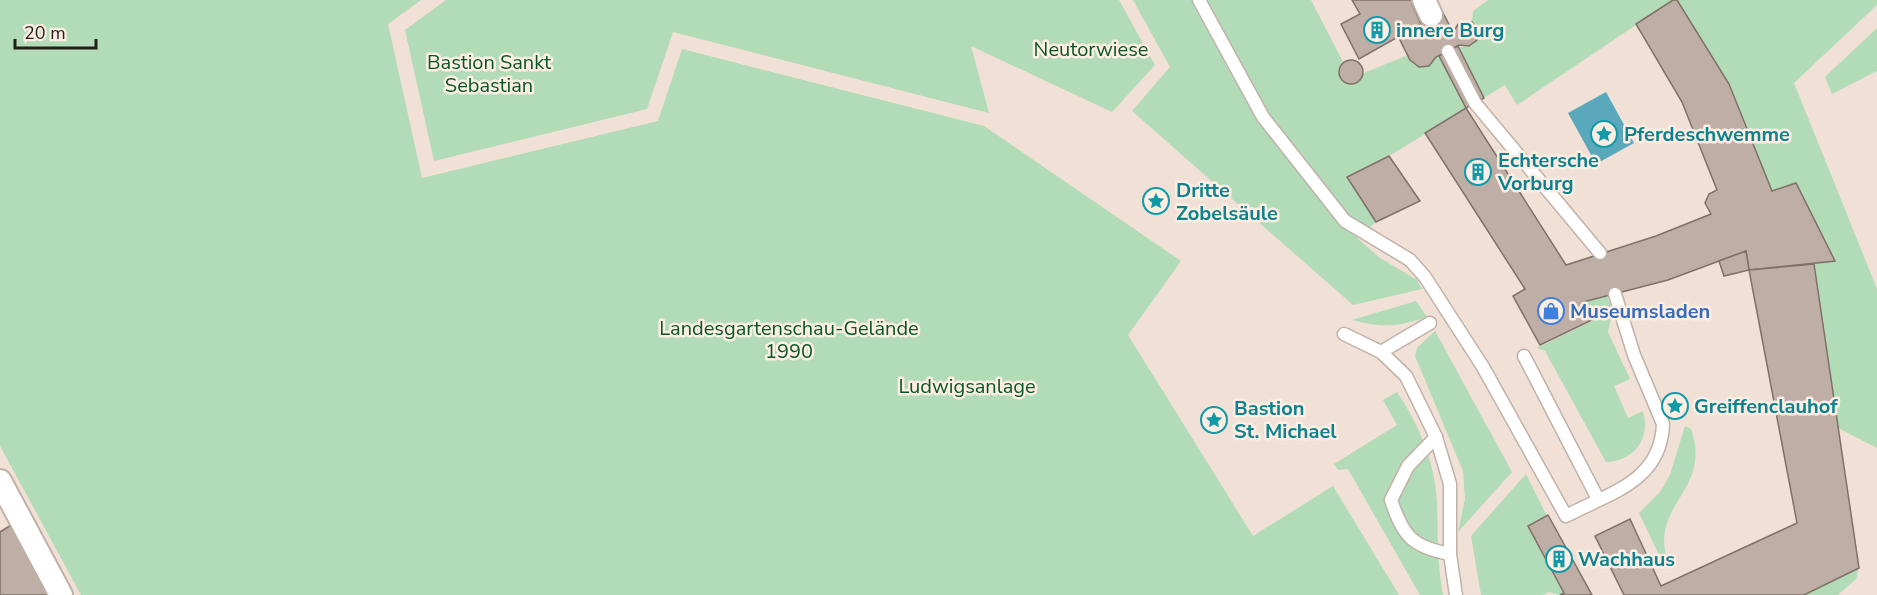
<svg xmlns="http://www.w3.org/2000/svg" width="1877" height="595" font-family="'Nunito Sans',sans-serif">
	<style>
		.green { fill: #b2dbb7 }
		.water { fill: #59a8bb }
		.building { fill: #beaea5; stroke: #7f7068; stroke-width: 1.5 }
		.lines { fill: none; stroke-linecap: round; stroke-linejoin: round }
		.lane-casing { stroke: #c1b2a8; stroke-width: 15 }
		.street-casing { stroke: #c1b2a8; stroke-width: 26 }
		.lane { stroke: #fff; stroke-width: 12 }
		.street { stroke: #fff; stroke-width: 22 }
		.labels { text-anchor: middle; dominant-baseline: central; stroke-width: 5; stroke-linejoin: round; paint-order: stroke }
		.culture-label { font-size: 20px; font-weight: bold; fill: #0d838f; stroke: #feede3; text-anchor: start }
		.park-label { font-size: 20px; fill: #065923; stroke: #feede3 }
		.shop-label { font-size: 20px; font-weight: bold; fill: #366cbe; stroke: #feede3; text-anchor: start }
	</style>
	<rect width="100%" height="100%" fill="#f0e0d6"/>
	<g class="green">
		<polygon points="0,0 421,0 388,24 422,178 658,121 682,49 984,126 1181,261 1128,335 1253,536 1333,486 1399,595 81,595 0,446"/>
		<polygon points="446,0 1119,0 1155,65 1112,112 971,46 989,113 673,32 647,109 434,161 405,30"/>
		<path d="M1133,0h178l32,62 -4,11 11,11 9,-3 5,-8 44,-18 6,10 10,2c7,-2 7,-4 12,-9 8,-9 22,-11 33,-12l9,-11 -6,-13 1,-11 15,-11h185l-156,105 -12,-20 -116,71 -42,21 29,45 -19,16 23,20 37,22 5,9 -69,16 -221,-194 38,-44z"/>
		<polygon points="1677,0 1877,0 1877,5 1794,83 1877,289 1877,448 1838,428 1814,264 1835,260 1796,183 1772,191 1729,84"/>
		<polygon points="1877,28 1877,71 1832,94 1825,77"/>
		<path d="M1607,296l6,15 -5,21 22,47 -16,7 14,32 15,-7c8,28 -9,50 -37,51l-61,-111 -8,-3 55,-27 -9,-19z"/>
		<path d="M1416,301l11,16c-29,10 -45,11 -75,3z"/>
		<polygon points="1435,331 1512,472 1458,532 1465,499 1463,471 1415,356 1417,348"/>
		<path d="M1397,392c22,33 38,70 40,111 1,31 0,62 6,92h-23l-72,-126 -10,1 -4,-6 63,-39 -14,-25z"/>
		<path d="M1685,426l6,3c21,60 -38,74 -25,126l-6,2 -21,-44 21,-21 10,-17z"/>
		<polygon points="1526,474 1547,516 1528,526 1564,593 1560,595 1549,592 1543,595 1481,595 1471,536"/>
		<polygon points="1859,568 1856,579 1838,595 1804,595"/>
	</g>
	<polygon class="water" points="1606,92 1634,143 1596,164 1568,113"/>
	<g class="building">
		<polygon points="1352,0 1414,0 1412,4 1421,24 1359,59 1341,24 1360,14"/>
		<polygon points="1673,0 1677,0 1729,84 1772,191 1796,183 1835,261 1749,270 1746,251 1668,280 1583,302 1592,320 1540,345 1513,296 1525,289 1425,133 1466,108 1566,265 1656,236 1711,214 1705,203 1709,194 1717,190 1682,102 1636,24"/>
		<polygon points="1441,9 1453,32 1459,23 1472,22 1478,31 1477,40 1469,46 1459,45 1436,57 1429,66 1419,67 1410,60 1398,36 1421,24 1420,22"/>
		<polygon points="1458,46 1484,98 1466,108 1439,56"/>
		<circle cx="1351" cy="72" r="12"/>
		<polygon points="1389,156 1420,201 1376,222 1347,177"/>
		<polygon points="1746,251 1749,270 1724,276 1719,261"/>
		<polygon points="1814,264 1859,568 1804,595 1624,595 1595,536 1630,519 1661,586 1797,523 1749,270"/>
		<polygon points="1548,515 1592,595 1560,595 1564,593 1528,526"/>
		<polygon points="11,525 50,595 0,595 0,532"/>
	</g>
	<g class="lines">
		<defs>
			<g id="lane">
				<path d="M1199,0l64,117 82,104 65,39 15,17 58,90 83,149c43,-23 95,-34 97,-92l-29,-69 -19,-61"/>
				<polyline points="1448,51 1475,103 1600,253"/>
				<polyline points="1344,334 1381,352 1406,376 1436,437 1450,484 1450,554 1456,595"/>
				<polyline points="1381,352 1430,323"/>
				<polyline points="1524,356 1598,499"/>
				<path d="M1436,437l-28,29 -17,34c12,36 21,47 59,54"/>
			</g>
			<g id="street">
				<polyline points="1424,0 1431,15"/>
				<polyline points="0,481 61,595"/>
			</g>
		</defs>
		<use href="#lane" class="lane-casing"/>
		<use href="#street" class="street-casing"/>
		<use href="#lane" class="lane"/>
		<use href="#street" class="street"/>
	</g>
	<defs>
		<symbol id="building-ring" viewBox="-11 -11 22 22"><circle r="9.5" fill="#feede3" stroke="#0f9aa8" stroke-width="1.5"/><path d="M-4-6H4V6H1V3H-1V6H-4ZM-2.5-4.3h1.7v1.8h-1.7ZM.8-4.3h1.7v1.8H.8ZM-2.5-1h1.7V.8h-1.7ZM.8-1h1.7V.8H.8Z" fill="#0f9aa8"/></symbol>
		<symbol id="sight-ring" viewBox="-11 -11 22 22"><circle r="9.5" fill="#feede3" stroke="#0f9aa8" stroke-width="1.5"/><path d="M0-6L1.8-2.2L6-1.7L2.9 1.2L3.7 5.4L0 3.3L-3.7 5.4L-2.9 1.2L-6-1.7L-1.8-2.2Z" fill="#0f9aa8"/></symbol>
		<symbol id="shop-ring" viewBox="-11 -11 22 22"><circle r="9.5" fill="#feede3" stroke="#3f7fe0" stroke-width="1.5"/><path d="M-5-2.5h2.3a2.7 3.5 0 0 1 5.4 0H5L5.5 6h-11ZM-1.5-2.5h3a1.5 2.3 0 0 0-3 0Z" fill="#3f7fe0"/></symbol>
	</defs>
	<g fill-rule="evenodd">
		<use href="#building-ring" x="1362" y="15" width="30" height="30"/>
		<use href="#sight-ring" x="1589" y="119" width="30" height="30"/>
		<use href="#building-ring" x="1463" y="157" width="30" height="30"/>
		<use href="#sight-ring" x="1141" y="186" width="30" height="30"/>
		<use href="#shop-ring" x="1536" y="296" width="30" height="30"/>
		<use href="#sight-ring" x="1660" y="391" width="30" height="30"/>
		<use href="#sight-ring" x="1199" y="405" width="30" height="30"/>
		<use href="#building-ring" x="1544" y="544" width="30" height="30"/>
	</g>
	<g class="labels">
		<g class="culture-label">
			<text x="1396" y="30">innere Burg</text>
			<text x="1624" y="134">Pferdeschwemme</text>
			<text x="1498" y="160">Echtersche<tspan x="1498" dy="23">Vorburg</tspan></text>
			<text x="1176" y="190">Dritte<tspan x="1176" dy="23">Zobelsäule</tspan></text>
			<text x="1694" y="406">Greiffenclauhof</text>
			<text x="1234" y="408">Bastion<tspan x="1234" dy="23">St. Michael</tspan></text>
			<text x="1578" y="559">Wachhaus</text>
		</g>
		<g class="park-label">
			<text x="1091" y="49">Neutorwiese</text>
			<text x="489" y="62">Bastion Sankt<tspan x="489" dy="23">Sebastian</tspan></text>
			<text x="789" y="328">Landesgartenschau-Gelände<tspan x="789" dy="23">1990</tspan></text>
			<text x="967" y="386">Ludwigsanlage</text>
		</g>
		<g class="shop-label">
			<text x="1570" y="311">Museumsladen</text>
		</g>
	</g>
	<path d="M15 39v9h81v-9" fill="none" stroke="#241e1b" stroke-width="3"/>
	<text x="24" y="39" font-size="18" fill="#241e1b" stroke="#feede3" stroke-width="4.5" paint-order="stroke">20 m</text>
</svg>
